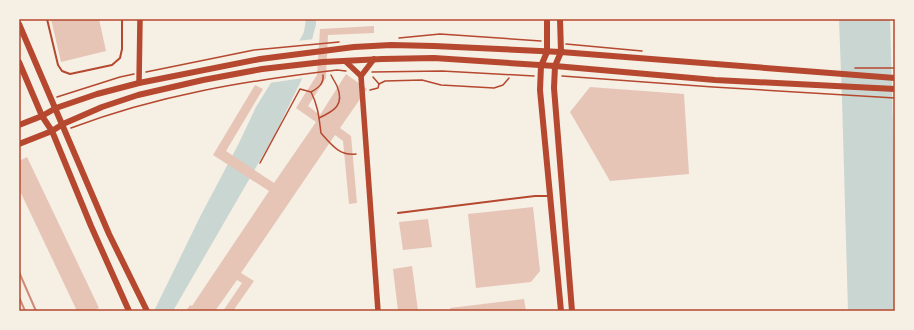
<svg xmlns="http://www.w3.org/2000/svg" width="914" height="330" font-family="Lato,sans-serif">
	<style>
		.water { fill: #c9d6d2 }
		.pier { fill: #f6efe4 }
		.building { fill: #e6c5b7 }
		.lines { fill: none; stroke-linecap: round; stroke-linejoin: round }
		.path { stroke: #b5482f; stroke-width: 1.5 }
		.service { stroke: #b5482f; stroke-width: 2 }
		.tertiary { stroke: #b5482f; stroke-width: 5.5 }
		.secondary { stroke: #b5482f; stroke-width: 6 }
		.rail { stroke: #cf8b77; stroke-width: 2 }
		.neatline { fill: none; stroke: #b5482f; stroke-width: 1.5 }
	</style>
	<rect width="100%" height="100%" fill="#f6efe4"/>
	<g class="water">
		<polygon points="306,19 316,19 316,24 302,79 273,138 173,311 154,311 201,215 239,143 256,107 272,81 301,38 304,32"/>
		<polygon points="839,19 890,19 895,197 895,311 848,311 842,98"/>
	</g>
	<polygon class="pier" points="314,39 304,78 269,83 297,41"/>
	<g class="building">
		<polygon points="51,19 99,19 106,51 61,62"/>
		<polygon points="374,26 374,33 328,35 326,78 308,106 320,115 346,74 367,89 340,128 351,136 357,203 349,204 343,141 335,135 241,273 254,281 233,311 223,311 242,283 237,280 215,311 186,311 190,305 192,306 269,191 213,155 255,85 263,89 226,151 274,183 316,122 296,108 317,75 320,29"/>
		<polygon points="590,87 684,94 689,174 610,181 570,112"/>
		<polygon points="27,157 99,308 93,311 77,311 19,189 19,161"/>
		<polygon points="533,207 540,271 531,282 476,288 468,214"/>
		<polygon points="428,219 432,247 403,250 399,222"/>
		<polygon points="412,266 418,311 398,311 393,269"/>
		<polygon points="524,299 526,311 451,311 450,308"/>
	</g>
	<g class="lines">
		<g class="path">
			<polyline points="399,38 440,34 541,41"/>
			<polyline points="566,44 642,51"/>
			<polyline points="855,68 895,68"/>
			<polyline points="146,72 254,50 339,42"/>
			<polyline points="372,72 442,71 534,76"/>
			<polyline points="562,76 713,87 895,98"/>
			<polyline points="379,84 385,81 422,80 441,85 494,88 503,85 509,78"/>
			<polyline points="370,90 378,88 379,84 373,77"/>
			<path d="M311,92c7,-4 13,-8 12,-17"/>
			<polyline points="57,97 120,77 134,74"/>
			<path d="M319,118c15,-7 26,-13 18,-32 -2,-4 -4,-7 -6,-11"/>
			<path d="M71,128c87,-33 174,-47 266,-58l9,1"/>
			<path d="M260,163l40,-74 11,3c7,13 8,26 10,41 10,11 18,23 35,21"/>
		</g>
		<g class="service">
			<polyline points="47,19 58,65 62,71 70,74 112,65 120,58 122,49 122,19"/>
			<polyline points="398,213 535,196 549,196"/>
		</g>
		<g class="tertiary">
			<polyline points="345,61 361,76 378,311"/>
			<polyline points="361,76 374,59"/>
			<polyline points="139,83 140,19"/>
		</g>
		<g class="secondary">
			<polyline points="547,19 547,52 541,66 540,90 561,311"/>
			<polyline points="560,19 561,52 555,66 554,88 572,311"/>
			<polyline points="19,24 109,234 147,311"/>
			<polyline points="19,62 42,116 52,131 91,226 129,311"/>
			<polyline points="19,125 42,116 56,108 97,94 139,83 260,59 354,47 391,45 434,46 561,52 895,78"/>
			<polyline points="19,144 52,131 63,124 102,107 138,95 203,80 262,69 323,62 382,59 434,58 555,66 715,80 895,89"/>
		</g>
		<g class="rail">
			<polyline points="19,272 36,311"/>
			<polyline points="19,297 25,311"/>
		</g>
	</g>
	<rect width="914" height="330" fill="none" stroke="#f6efe4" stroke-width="40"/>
	<rect x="20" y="20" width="874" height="290" class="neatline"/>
</svg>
